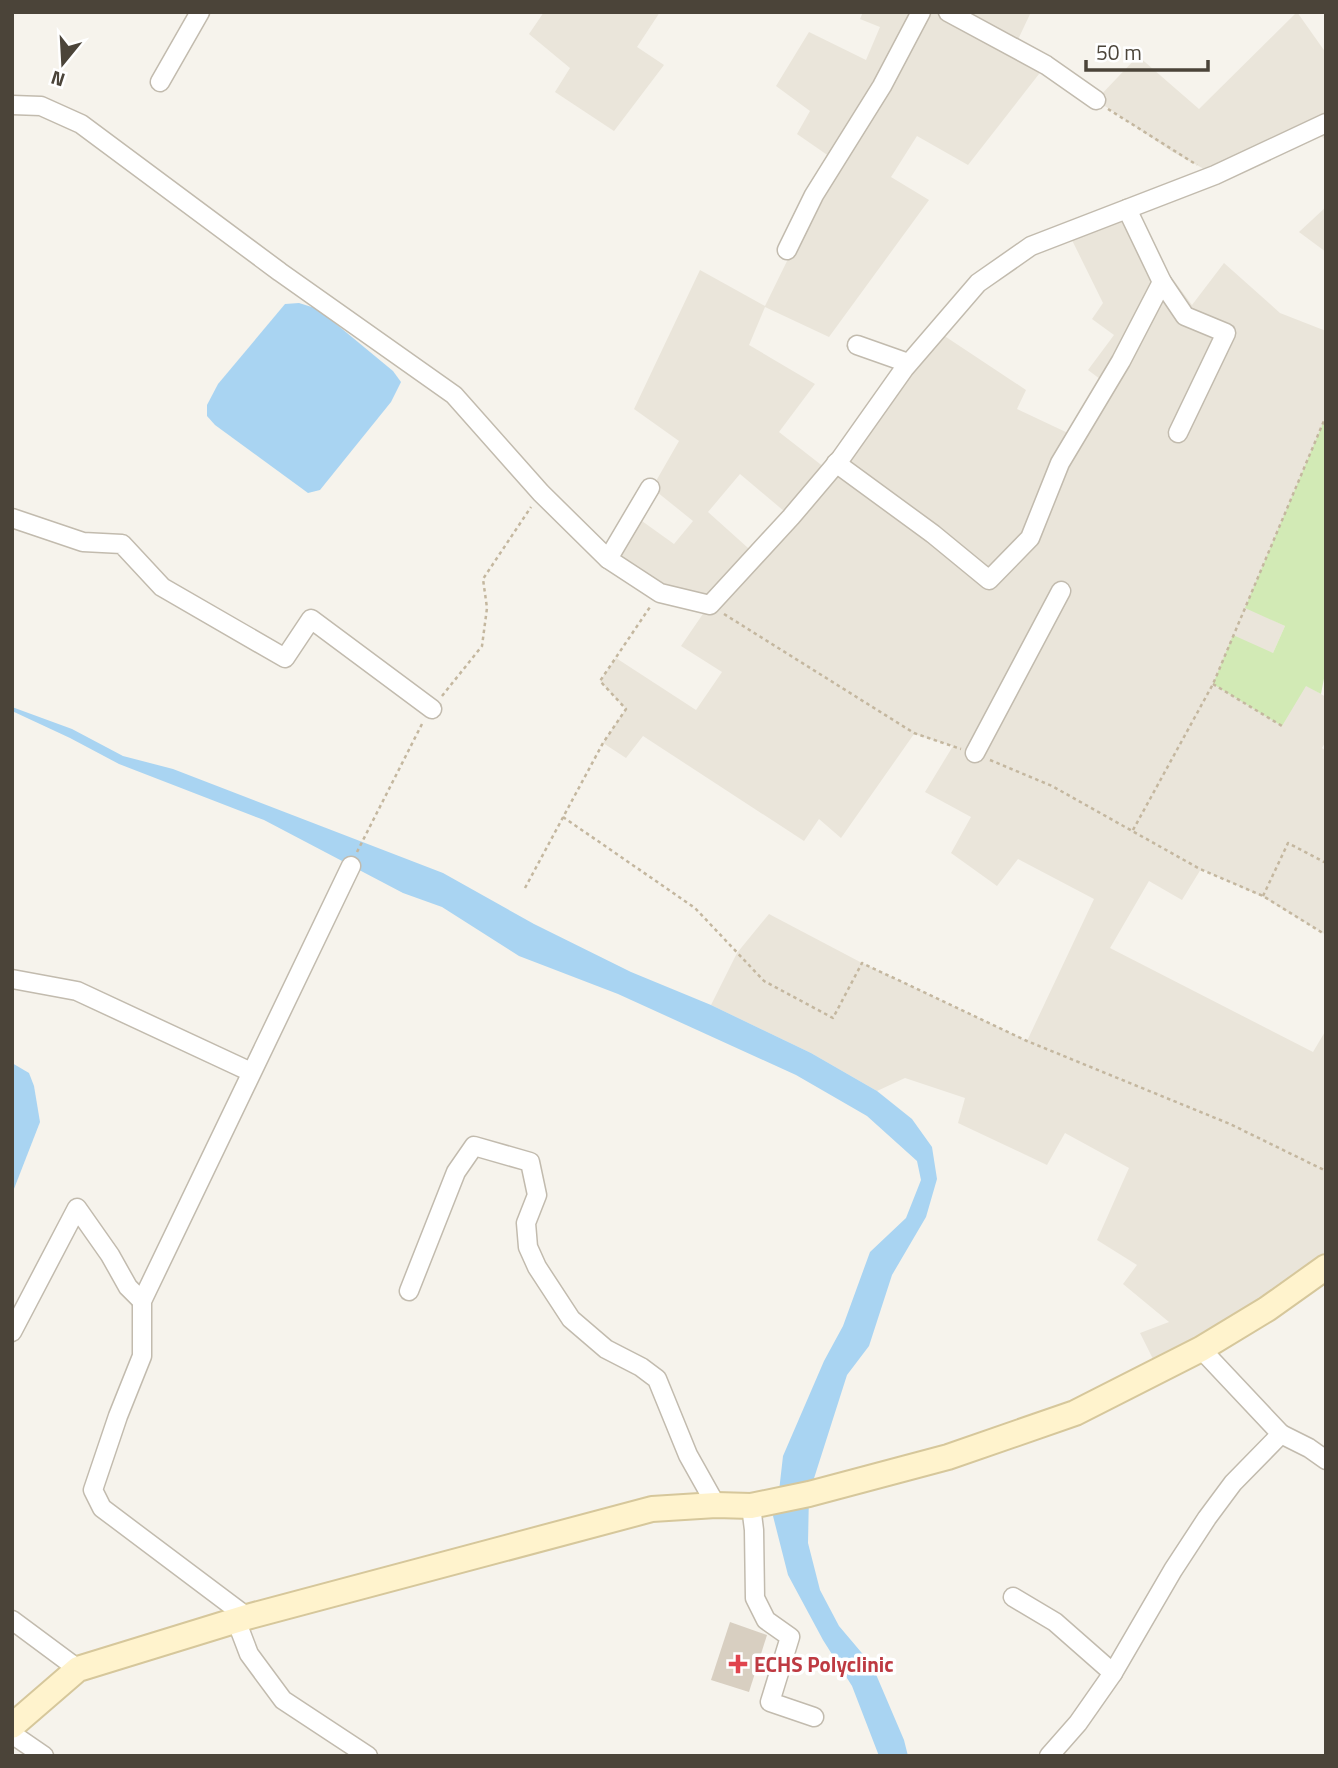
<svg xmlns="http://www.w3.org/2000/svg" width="1338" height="1768" font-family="'Titillium Web',sans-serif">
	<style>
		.residential { fill: #eae5da; fill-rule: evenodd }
		.green { fill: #d2eab5 }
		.water { fill: #a9d4f2 }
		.building { fill: #d8cfc1 }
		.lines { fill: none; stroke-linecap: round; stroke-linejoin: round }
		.street-casing { stroke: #c2bbae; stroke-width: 21 }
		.secondary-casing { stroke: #d6c79b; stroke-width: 28 }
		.path { stroke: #c4b79f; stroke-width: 2.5; stroke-dasharray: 3.5 3.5; stroke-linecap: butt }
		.street { stroke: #fff; stroke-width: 18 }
		.secondary { stroke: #fff3cd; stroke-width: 24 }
		.health-dot { fill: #e0444e; stroke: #fff; stroke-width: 2.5 }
		.labels { text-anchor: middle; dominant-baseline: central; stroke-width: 7; stroke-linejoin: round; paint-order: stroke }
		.health-label { font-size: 21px; font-weight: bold; fill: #be3a42; stroke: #fff; text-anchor: start }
	</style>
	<rect width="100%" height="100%" fill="#f6f3ec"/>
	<g class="residential">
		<polygon points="544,12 660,12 637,47 664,65 614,131 555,92 570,68 529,34"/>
		<path d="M863,12h168l-17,36 32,17 -78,100 -51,-29 -26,41 38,23 -100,137 -64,-30 -16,38 66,39 -36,48 50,39 108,-140 89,59 -9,19 53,25 34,-52 -16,-12 26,-35 -22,-16 11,-16 -35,-71 66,-26 24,53 34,46 32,-42 56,50 46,18v85l-80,191 39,19 -12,27 33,32 20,12v44l-4,7 4,3v184l-63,-38 -62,-28 -19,31 -33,-19 -39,67 203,104 13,-22v242l-167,99 -19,-38 29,-11 -46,-38 14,-19 -40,-25 32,-72 -64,-35 -18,32 -89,-42 7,-25 -60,-20 -28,13 -66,-38 -100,-48 26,-52 32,-39 93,49 165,78 67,-142 -76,-40 -21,27 -46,-33 20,-36 -46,-25 28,-46 -39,-12 -73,104 -22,-19 -15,22 -161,-105 -17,22 -23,-15 23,-34 -26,-28 16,-23 80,52 26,-38 -41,-26 28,-41 -49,-12 -52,-34 20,-48 46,33 19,-23 -41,-33 27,-47 -45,-32 66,-139 65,36 71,-145 -39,-27 13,-23 -34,-25 33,-54 57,28 14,-33 -20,-8zM740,474l51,43 -34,39 -49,-44z"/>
		<polygon points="1297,12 1326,53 1326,141 1314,128 1215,175 1171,151 1096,100 1138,56 1199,109"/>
		<polygon points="1326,207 1326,252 1299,232"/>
	</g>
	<polygon class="green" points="1326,416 1326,668 1321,694 1306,686 1282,726 1213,684 1233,635 1273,653 1285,626 1245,608"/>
	<g class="water">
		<polygon points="299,303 318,309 393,371 401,382 391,402 320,490 308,493 215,425 207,416 207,405 218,384 285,304"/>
		<polygon points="12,707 72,729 123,756 173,769 443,873 534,924 631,972 711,1005 811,1053 877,1091 912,1119 932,1147 937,1179 926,1217 892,1275 869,1346 847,1375 809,1494 808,1543 820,1590 839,1626 872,1665 904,1740 908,1756 879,1756 852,1686 823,1640 788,1575 773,1516 778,1500 783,1456 824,1361 843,1326 870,1252 906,1218 921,1180 917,1161 867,1116 796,1075 618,994 519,956 442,907 403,893 264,820 119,764 70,738 12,711"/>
		<polygon points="12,1063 29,1073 34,1086 40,1122 12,1194"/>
	</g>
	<polygon class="building" points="730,1622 767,1635 749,1692 711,1680"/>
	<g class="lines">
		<defs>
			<g id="street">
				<polyline points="948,12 1046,65 1096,100"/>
				<polyline points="160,82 200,12"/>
				<polyline points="12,105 41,106 81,124 280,272 454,395 541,493 608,559 660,593 710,605 791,517 841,458 904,369 978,283 1031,246 1215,175 1326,123"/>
				<polyline points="787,250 814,195 882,86 921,12"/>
				<polyline points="1162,282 1185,316 1226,333 1178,433"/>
				<polyline points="857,345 908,363"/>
				<polyline points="836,463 933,534 989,580 1030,538 1060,463 1121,361 1162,282 1127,209"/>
				<polyline points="12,518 83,542 122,544 162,587 285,658 311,619 432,709"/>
				<polyline points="608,559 650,488"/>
				<polyline points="975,753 1061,591"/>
				<polyline points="12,979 77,991 251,1072"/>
				<polyline points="409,1291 456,1172 474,1146 530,1162 537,1195 526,1223 528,1247 537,1267 571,1319 606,1349 641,1367 657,1379 688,1455 716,1505"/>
				<polyline points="12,1332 77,1208 110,1255 128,1287 142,1301"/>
				<polyline points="1281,1434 1309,1448 1326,1460"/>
				<polyline points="751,1506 754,1530 755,1598 766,1620 790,1637 770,1702 814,1717"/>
				<polyline points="1013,1597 1055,1622 1113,1673"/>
				<polyline points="247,1617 102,1508 93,1490 118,1416 142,1356 142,1301 351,866"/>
				<polyline points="12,1620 78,1669"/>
				<polyline points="236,1620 249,1654 283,1700 368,1756"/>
				<polyline points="12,1734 44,1756"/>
				<polyline points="1049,1756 1078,1723 1113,1673 1173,1570 1207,1518 1233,1483 1281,1434 1201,1349"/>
			</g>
			<polyline id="secondary" points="12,1726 78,1669 247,1617 652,1509 716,1505 751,1506 809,1494 948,1457 1075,1413 1201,1349 1267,1309 1326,1267"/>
		</defs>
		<use href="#street" class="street-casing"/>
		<use href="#secondary" class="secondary-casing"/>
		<g class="path">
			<polyline points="1108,109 1197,165"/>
			<polyline points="724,614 914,733 961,749"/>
			<polyline points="1213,684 1282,726"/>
			<polyline points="442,696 482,646 487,608 483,579 531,507"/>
			<polyline points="990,760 1052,786 1200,869 1263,896 1326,935"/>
			<polyline points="563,817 695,908 764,981 833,1018 862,963 1027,1041 1230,1124 1326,1171"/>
			<polyline points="1133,830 1213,684 1326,416"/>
			<polyline points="357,852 422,724"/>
			<polyline points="525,888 603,743 626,709 600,681 650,607"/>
			<polyline points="1263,896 1288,843 1326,863"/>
		</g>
		<use href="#street" class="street"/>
		<use href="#secondary" class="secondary"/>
	</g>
	<path class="health-dot" d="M734.5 1653.5h7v7h7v7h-7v7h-7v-7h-7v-7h7z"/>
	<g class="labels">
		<g class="health-label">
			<text x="754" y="1664">ECHS Polyclinic</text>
		</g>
	</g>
	<rect width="1338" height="1768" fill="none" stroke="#4b4439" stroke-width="28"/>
	<g transform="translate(63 63) rotate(198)" stroke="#ffffff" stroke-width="5" paint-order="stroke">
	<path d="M0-5L12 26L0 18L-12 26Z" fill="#4b4439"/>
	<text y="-10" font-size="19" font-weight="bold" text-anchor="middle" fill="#4b4439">N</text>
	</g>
	<path d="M1086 60v10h122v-10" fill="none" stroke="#4b4439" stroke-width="3.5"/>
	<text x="1096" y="60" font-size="21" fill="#4b4439" stroke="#ffffff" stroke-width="5" paint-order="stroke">50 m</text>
</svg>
